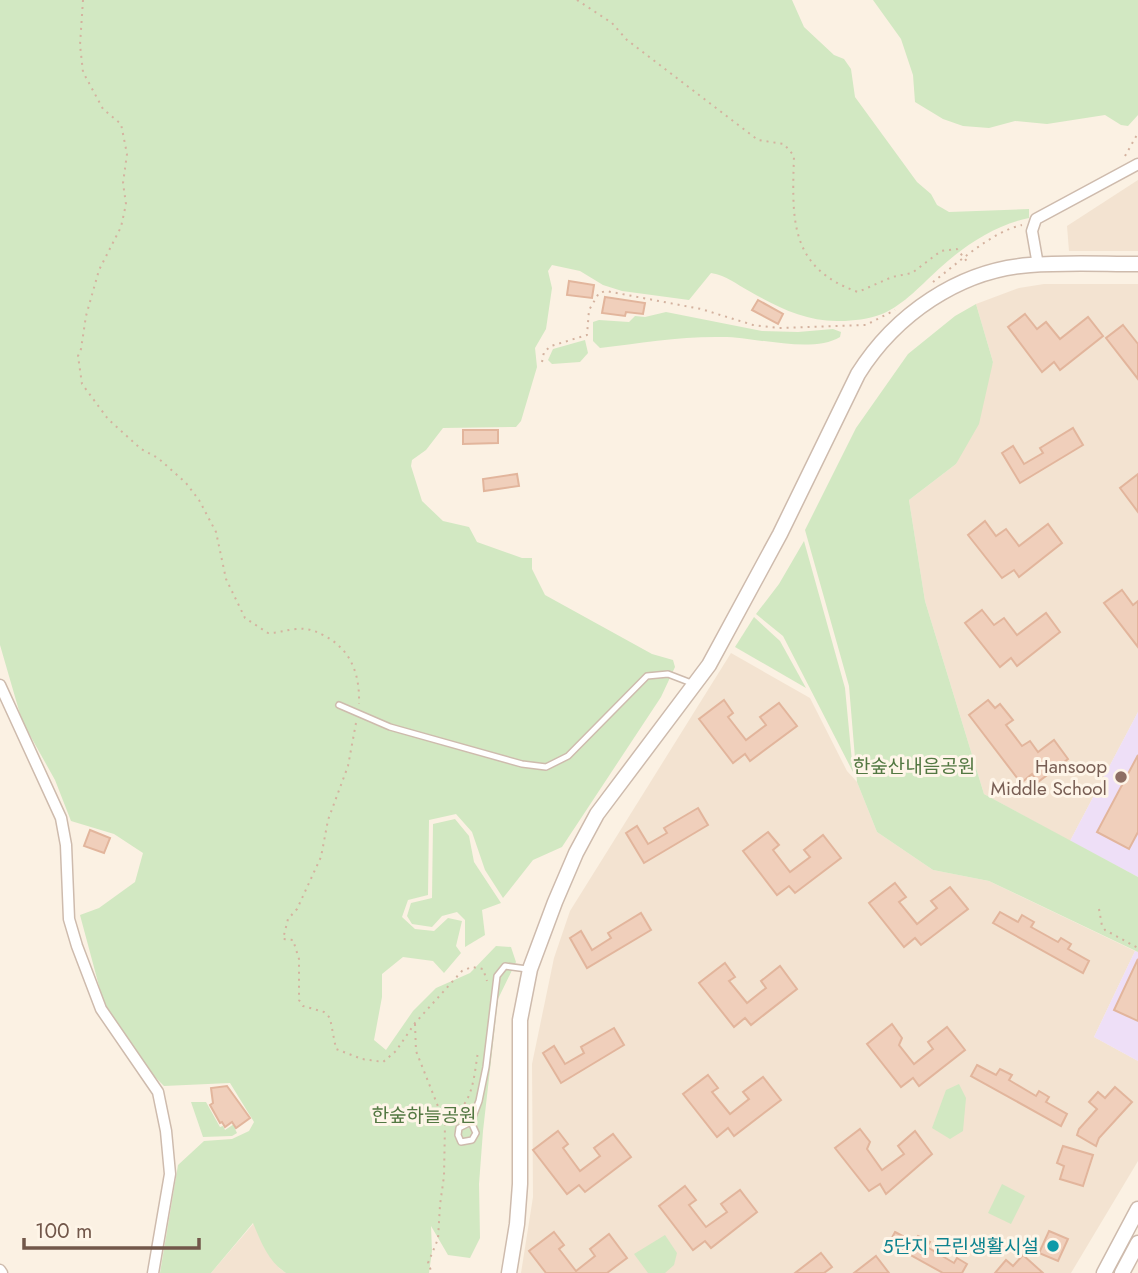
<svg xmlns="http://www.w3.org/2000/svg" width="1138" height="1273" font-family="Jost,'Noto Sans KR',sans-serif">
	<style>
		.residential { fill: #f3e3d1 }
		.education { fill: #eedff7 }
		.green { fill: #d2e8c2 }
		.building { fill: #f0cfbb; stroke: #e2b59c; stroke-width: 2 }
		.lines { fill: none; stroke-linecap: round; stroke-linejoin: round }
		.service-casing { stroke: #cebbad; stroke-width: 8 }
		.minor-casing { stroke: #cebbad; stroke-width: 13 }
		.tertiary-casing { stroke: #cebbad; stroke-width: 17 }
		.path { stroke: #d4b29f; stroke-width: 2; stroke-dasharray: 2 5; stroke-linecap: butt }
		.service { stroke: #fff; stroke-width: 5 }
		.minor { stroke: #fff; stroke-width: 10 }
		.tertiary { stroke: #fff; stroke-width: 14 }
		.education-dot { fill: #8d6e63; stroke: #fef5e8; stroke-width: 2.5 }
		.culture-dot { fill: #0f9aa8; stroke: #fef5e8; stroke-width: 2.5 }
		.labels { text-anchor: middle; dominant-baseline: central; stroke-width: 6; stroke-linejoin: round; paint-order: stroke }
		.park-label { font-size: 19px; fill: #537842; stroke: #fef5e8 }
		.education-label { font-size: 19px; fill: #785e54; stroke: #fef5e8; text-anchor: end }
		.culture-label { font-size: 19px; fill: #0d838f; stroke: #fef5e8; text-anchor: end }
	</style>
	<rect width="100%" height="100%" fill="#fbf1e3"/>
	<g class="residential">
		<polygon points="1138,180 1138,251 1069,251 1067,226"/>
		<polygon points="1044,284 1138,284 1138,712 1070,841 984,794 925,601 909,500 956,464 993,362 976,304 1019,288"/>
		<polygon points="731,653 810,698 847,771 857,782 877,832 933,870 989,881 1135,951 1094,1037 1138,1061 1138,1161 1071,1273 521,1273 533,1197 532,1064 554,958 570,911"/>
		<polygon points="254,1223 279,1268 286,1273 211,1273"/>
	</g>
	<g class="education">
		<polygon points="1138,712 1138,877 1070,841"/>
		<polygon points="1135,951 1138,952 1138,1061 1094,1037"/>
	</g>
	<g class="green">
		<path d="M0,0h792l12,27 30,28 10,4 7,10 4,28 62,85 14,12 6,11 12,7 80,-3v9c-32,6 -64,27 -88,49 -18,16 -37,38 -59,47 -13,5 -29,7 -42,7 -34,1 -63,-14 -91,-30 -15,-8 -21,-15 -38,-18l-22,27 -67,-9 -19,-6 -23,-14 -28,-6 -4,6 4,17 -6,41 -11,19 2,19 -16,54 -5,6 -73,1 -17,22 -14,10 -1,6 11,35 21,20 26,6 8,15 45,16h10v11l13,26 107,59 21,6 2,7 -14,30 -99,150 -29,13 -30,38 -18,-28 -13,-38 -16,-18 -27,6 -1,75 -20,5 -6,17 13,12 19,2 14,-13 14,3 -6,25 5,7 -17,20 -11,-12 -30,-4 -21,17v23l-8,43 12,10 27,-39 23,-23 34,-15 26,-27 15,1 5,15 -18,37 -15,132 -4,53 1,54 -10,20 -22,-3 -17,-29 1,25 -3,22h-143c-18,-12 -25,-31 -33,-50l-42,50h-51l18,-108 26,-24 28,-2 17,-8 5,-9 -24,-39 -66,3 -18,-18 -43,-67 -23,-86 19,-7 36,-26 8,-29 -29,-19 -43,-13 -16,-41 -33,-59 -22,-76z"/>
		<polygon points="873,0 1138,0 1138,115 1128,126 1121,125 1105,115 1047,124 1015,121 989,128 963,126 943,119 915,102 913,75 901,39"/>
		<polygon points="976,304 993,362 979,424 956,464 909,500 925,601 984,794 1138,877 1138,952 989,881 933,870 877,832 857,782 849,686 805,530 856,428 908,354 955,316"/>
		<path d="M666,312l96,19 36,1 35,-3 8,3 -1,5c-28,17 -85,0 -117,0 -40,-1 -83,6 -123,11l-7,-7v-19l6,-2 30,2 6,-6 10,1z"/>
		<polygon points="585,340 588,353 580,362 552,364 548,360 553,349"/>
		<polygon points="804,541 845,688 853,772 783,636 756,614 779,584"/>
		<polygon points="754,617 780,641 806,688 735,647"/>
		<polygon points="455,819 469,836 474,862 501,903 482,910 485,935 465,947 465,920 457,912 442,916 432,927 412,924 407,916 411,903 432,898 433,824"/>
		<polygon points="959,1084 966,1098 963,1131 950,1139 932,1128 946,1090"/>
		<polygon points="191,1102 206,1102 220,1127 223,1126 225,1130 240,1120 242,1124 235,1129 237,1133 232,1136 203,1137"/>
		<polygon points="1002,1184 1025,1196 1011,1224 988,1213"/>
		<polygon points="665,1235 677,1253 674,1265 665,1273 648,1273 634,1254"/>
	</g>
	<g class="building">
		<polygon points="569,281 594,285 592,298 567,295"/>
		<polygon points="605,297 645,303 643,314 626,312 625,316 602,313"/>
		<polygon points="758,300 783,314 778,324 752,310"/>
		<polygon points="1025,314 1037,329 1046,322 1060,339 1088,317 1103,336 1060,370 1054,362 1042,372 1008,327"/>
		<polygon points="1123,325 1138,344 1138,379 1106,338"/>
		<polygon points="1073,428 1083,445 1020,483 1002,453 1013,446 1024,464 1043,453 1040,448"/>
		<polygon points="463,430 498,430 498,443 463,444"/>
		<polygon points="517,474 519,486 484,491 483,479"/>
		<polygon points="1138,474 1138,512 1120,488"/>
		<polygon points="985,521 996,536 1006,529 1019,546 1048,524 1062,543 1019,577 1014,570 1002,578 968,535"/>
		<polygon points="1122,590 1133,605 1138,601 1138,647 1104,603"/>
		<polygon points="982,610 994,625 1004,618 1017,635 1046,613 1060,632 1017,666 1011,658 1000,667 965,623"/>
		<polygon points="724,700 733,713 728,717 746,740 766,725 760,717 779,703 797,726 750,761 745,754 733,763 699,719"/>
		<polygon points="988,700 995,708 1000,704 1013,720 1006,725 1022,746 1030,741 1038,752 1054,740 1068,759 1038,782 1032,774 1021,783 969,715"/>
		<polygon points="1138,755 1138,832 1129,849 1097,832"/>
		<polygon points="698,808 708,825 644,863 626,833 637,826 648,844 667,833 664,828"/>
		<polygon points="90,830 110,838 104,853 84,846"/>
		<polygon points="768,832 779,845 773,850 790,872 810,857 804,850 823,835 841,858 795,893 789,886 777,895 743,851"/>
		<polygon points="895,883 906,897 899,902 917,924 937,908 931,901 950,887 968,909 921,945 915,938 904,947 869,903"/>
		<polygon points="1000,912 1018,922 1022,915 1034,922 1031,927 1058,942 1061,938 1071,944 1068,949 1089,961 1083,973 993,923"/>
		<polygon points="641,913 651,930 587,968 570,938 581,931 592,950 611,938 608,933"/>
		<polygon points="1138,959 1138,1021 1114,1010"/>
		<polygon points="725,963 735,977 729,981 747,1003 766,988 761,981 780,966 797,989 751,1025 745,1018 734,1027 699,983"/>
		<polygon points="892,1024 902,1038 899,1045 914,1064 933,1049 928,1042 947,1027 965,1050 919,1086 913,1078 901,1087 867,1044"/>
		<polygon points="614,1028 624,1045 561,1083 543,1053 554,1046 565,1064 584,1053 581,1047"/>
		<polygon points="977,1065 996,1075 1000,1069 1012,1075 1009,1080 1036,1096 1039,1091 1049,1097 1046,1102 1067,1114 1061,1126 971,1076"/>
		<polygon points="708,1075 718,1088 712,1092 730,1114 749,1099 743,1092 763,1077 781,1100 734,1136 728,1128 717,1137 683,1094"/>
		<polygon points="227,1086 250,1118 236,1128 232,1122 225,1127 222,1122 220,1123 210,1105 213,1103 211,1088"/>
		<polygon points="1115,1087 1132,1102 1099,1138 1096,1146 1077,1135 1079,1129 1097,1109 1089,1102 1098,1092 1105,1098"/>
		<polygon points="860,1129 870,1142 867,1149 882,1170 904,1154 898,1146 915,1131 932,1154 886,1194 880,1184 869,1191 835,1148"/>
		<polygon points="558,1131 568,1144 563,1148 580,1171 600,1156 594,1148 613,1134 631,1157 585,1192 579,1185 567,1194 533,1150"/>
		<polygon points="1063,1146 1093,1155 1083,1186 1060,1179 1064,1166 1057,1163"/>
		<polygon points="685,1186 696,1200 689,1205 706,1227 727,1212 721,1204 740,1190 757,1212 711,1248 705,1241 693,1250 659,1206"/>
		<polygon points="1049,1231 1068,1239 1058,1261 1039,1253"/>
		<polygon points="554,1232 564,1245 559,1249 576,1271 595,1256 590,1249 609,1234 627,1258 607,1273 546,1273 529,1251"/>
		<polygon points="895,1232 914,1242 918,1236 930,1242 927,1247 954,1263 957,1258 967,1264 962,1273 943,1273 889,1243"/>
		<polygon points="821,1253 832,1267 824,1273 795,1273"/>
		<polygon points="1023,1255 1043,1273 995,1273 1006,1260 1013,1266"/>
		<polygon points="876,1256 889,1273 854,1273"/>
	</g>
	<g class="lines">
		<defs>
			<g id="service">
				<polyline points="339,705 390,727 522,764 546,767 568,756 647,676 668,674 694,684"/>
				<polyline points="471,1122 476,1133 472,1140 461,1142 458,1135 459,1128 471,1122 479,1101 486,1067 497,976 505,966 527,969"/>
			</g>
			<g id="minor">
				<polyline points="1038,265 1032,231 1036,219 1138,164"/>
				<polyline points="0,685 61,818 66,845 69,919 77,946 101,1009 158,1092 166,1131 170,1174 153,1273"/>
				<polyline points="0,1270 2,1273"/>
			</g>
			<g id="tertiary">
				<path d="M509,1273l8,-49 3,-40v-164l10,-51 25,-67 21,-49 21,-39 112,-149 71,-131 78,-160c37,-59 101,-104 172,-109 36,-3 72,-1 108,-1"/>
				<polyline points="1104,1273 1138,1209"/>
				<polyline points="1122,1273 1138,1243"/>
			</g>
		</defs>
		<use href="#service" class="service-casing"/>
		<use href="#minor" class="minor-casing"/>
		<use href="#tertiary" class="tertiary-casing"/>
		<g class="path">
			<path d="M83,0l-3,45 3,27 20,37 18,15 6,30 -4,29 3,21 -5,23 -22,43 -13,46 -5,33 -3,7 4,28 26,35 33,30 17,9 28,25 13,17 17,32 10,47 19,39 23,15c10,0 18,-3 28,-4 10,-1 18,1 27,6 28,14 37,39 36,69"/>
			<path d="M577,0l35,23 15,17 131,100 26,4 10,12c-2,63 -5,112 64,136l34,-15 20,-4 29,-22 16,-2 12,15"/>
			<polyline points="1125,156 1138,133"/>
			<path d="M933,282c25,-19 58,-50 89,-57"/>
			<polyline points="542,362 544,352 551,346 587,335 589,310 599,293 606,291 701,309 753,325 779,328 866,325 895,310"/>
			<polyline points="356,723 348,766 328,820 321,857 297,909 288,919 283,939 293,940 299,959 299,1000 303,1006 324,1012 330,1018 336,1049 362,1059 383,1062 396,1051 415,1023 462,971 472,967 483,969 487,981"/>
			<polyline points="1099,909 1102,926 1105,930 1138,948"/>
			<polyline points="415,1024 416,1051 445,1124 444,1176 440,1205 438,1239 428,1263 432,1273"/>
			<path d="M445,1124c7,-12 15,-13 20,-21 9,-14 10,-34 13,-51"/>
		</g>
		<use href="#service" class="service"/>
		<use href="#minor" class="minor"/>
		<use href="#tertiary" class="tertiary"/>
	</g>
	<circle class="education-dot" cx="1121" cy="777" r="7"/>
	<circle class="culture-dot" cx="1053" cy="1246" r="7"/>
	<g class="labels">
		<g class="park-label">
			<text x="914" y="766">한숲산내음공원</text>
			<text x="424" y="1115">한숲하늘공원</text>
		</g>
		<g class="education-label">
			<text x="1107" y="766">Hansoop<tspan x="1107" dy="22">Middle School</tspan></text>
		</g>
		<g class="culture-label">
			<text x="1039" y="1246">5단지 근린생활시설</text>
		</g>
	</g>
	<path d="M24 1238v10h175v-10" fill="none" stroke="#72574a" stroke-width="3.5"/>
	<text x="35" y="1238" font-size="21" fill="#72574a" stroke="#fef5e8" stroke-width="5" paint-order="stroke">100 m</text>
</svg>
